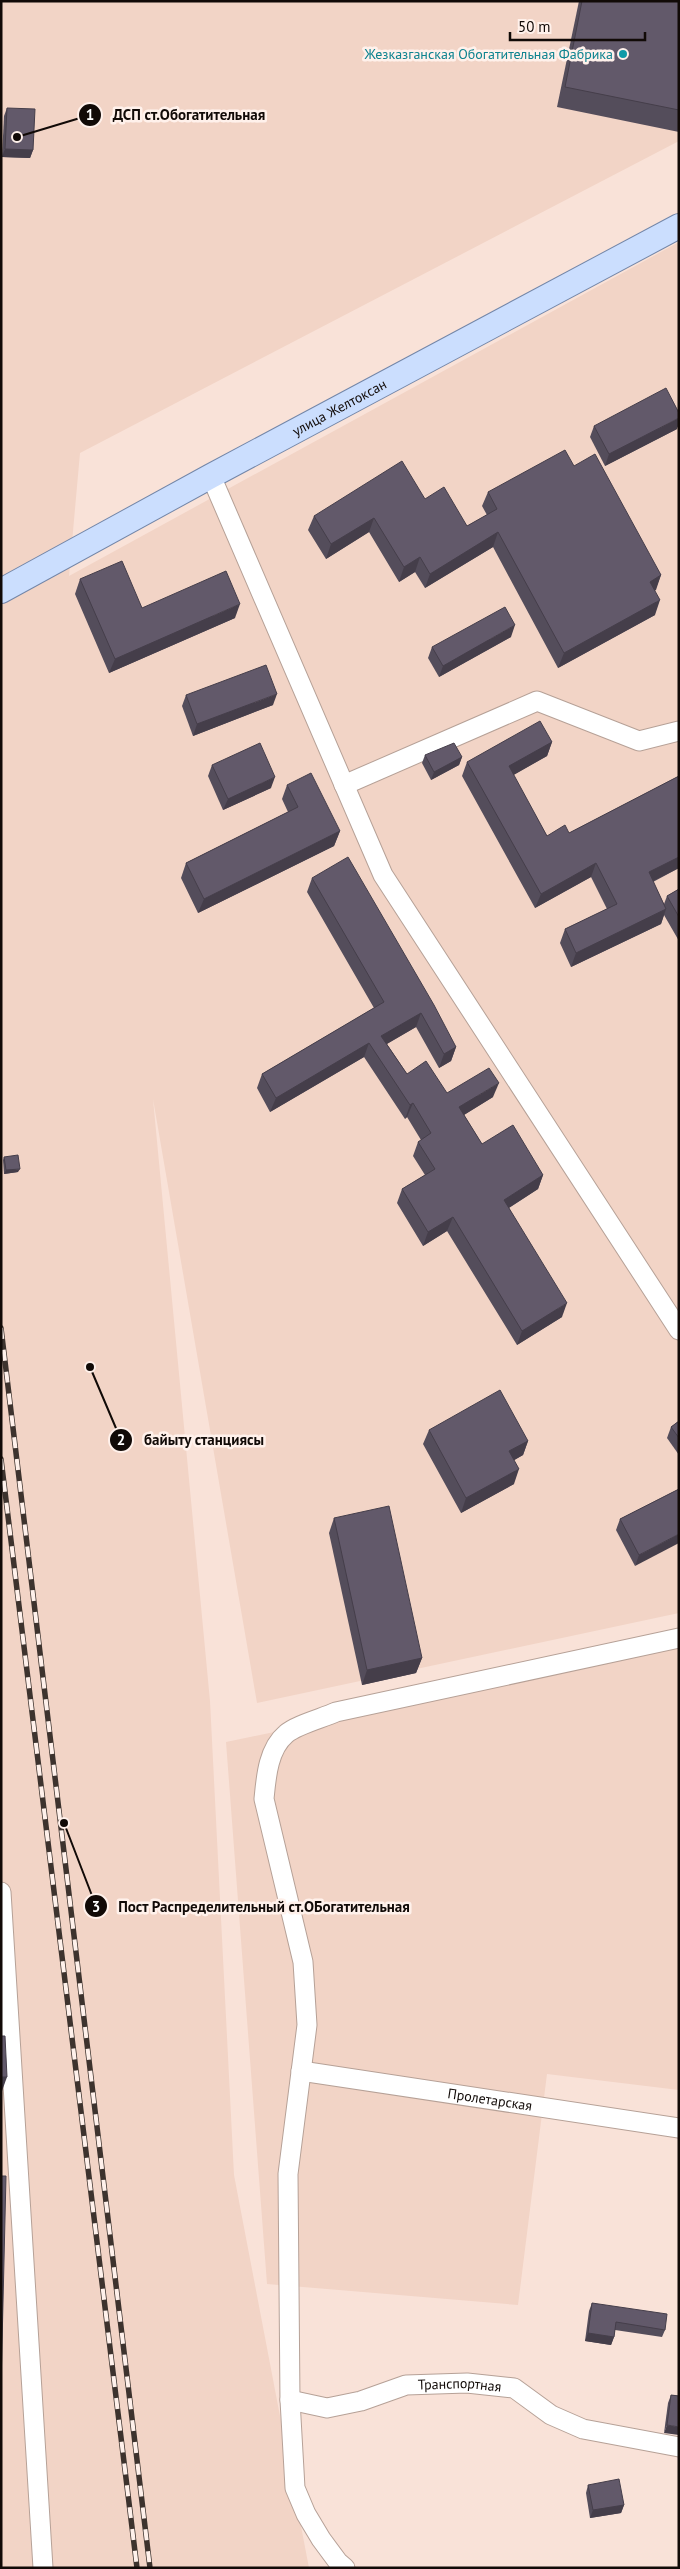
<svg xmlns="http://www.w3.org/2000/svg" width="680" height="2569" font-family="'PT Sans',sans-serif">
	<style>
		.built { fill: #f2d4c6 }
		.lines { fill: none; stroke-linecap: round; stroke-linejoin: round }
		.minor-casing { stroke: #b6a197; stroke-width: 21 }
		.major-casing { stroke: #7386a8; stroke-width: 26 }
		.minor { stroke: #fff; stroke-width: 19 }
		.major { stroke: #cbdefe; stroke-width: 24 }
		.rail-casing { stroke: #3d332e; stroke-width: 5.5 }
		.rail { stroke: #fff1eb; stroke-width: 4; stroke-dasharray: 11; stroke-linecap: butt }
		.wall { fill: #544d5b }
		.shaded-wall { fill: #453e4a }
		.building { fill: #62596a; stroke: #453e4a }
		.culture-dot { fill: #0f9aa8; stroke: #fff1eb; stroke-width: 2 }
		.labels { text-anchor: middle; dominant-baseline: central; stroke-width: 5; stroke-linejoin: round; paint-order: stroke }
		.culture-label { font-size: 14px; fill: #0d838f; stroke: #fff1eb; text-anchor: end }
		.street-label { font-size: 14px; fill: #110a07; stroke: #fff1eb }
		.leader { fill: none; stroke: #110a07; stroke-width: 2 }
		.callout-dot { fill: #110a07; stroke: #fff1eb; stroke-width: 2 }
		.mark-label { font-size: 15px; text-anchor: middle; font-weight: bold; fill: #fff }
		.callout-label { font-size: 15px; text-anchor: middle; font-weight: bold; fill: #110a07; stroke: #fff1eb; stroke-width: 5; stroke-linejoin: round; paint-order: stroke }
	</style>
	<rect width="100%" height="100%" fill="#f9e2d8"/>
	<g class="built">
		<polygon points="1,1 679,1 679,141 80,453 69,576 679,242 679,1613 257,1703 153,1099 210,1701 234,2175 309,2568 1,2568"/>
		<polygon points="679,1647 679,2090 547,2074 518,2305 267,2284 226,1742"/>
	</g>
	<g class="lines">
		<defs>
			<g id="minor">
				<polyline points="211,476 383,875 679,1330"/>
				<polyline points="344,785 537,701 639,741 679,731"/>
				<polyline points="1,1892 43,2568"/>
				<path id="s1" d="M301,2071l378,57"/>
				<path id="s2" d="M290,2400l37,8 34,-7 45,-16 61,-2 47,5 37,27 32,14 96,18"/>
				<path d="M345,2568l-7,-6 -17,-23 -15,-25 -11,-26 -5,-88 -2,-226 19,-149 -4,-63 -39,-163c2,-21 4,-50 22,-65 10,-9 37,-16 50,-22l343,-74"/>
			</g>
			<g id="major">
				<path id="s3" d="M1,591l210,-115 468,-250"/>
			</g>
		</defs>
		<use href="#minor" class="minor-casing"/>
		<use href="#major" class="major-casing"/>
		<use href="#minor" class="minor"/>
		<use href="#major" class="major"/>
		<defs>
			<g id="rail">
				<polyline points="1,1328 150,2568"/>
				<polyline points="1,1459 137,2568"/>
			</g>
		</defs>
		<use href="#rail" class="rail-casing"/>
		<use href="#rail" class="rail"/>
	</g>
	<g class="wall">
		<polygon points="579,1 679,1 679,132 557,107"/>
		<polygon points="7,108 33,150 30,158 2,157 4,116"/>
		<polygon points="594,426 677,429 605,466 590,437"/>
		<polygon points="574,466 661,575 655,590 655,615 558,668 493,547 425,588 415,572 399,582 369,532 326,559 308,530 314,516 425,499 467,526 487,515 482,506 488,492"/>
		<polygon points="80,579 142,608 235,618 109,673 75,594"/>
		<polygon points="511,637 439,677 428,658 432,647"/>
		<polygon points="186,695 273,705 193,736 182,706"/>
		<polygon points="552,742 547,756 513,775 547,836 569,833 679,776 679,868 653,882 664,904 667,896 679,889 679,941 664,915 661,924 571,967 560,943 565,929 607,909 591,877 535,908 462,776 467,762"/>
		<polygon points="425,755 462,757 459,765 431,780 422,763"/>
		<polygon points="212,765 271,788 223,810 208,776"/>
		<polygon points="287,785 340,831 334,846 198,913 181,878 186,863 288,812 282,799"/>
		<polygon points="312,878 456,1047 451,1061 439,1068 416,1027 387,1044 407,1074 447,1093 493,1097 464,1115 482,1144 543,1175 538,1189 509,1208 562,1317 517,1345 447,1231 423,1246 397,1203 402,1189 425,1175 413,1156 418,1142 421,1140 407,1117 405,1119 364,1057 270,1112 257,1088 262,1074 374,1008 307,892"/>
		<polygon points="4,1157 18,1172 4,1174 3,1160"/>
		<polygon points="679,1421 679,1455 667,1438 671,1427"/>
		<polygon points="429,1430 528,1441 523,1455 514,1460 514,1484 461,1513 423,1444"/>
		<polygon points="679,1489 635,1566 616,1530 620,1519"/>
		<polygon points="334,1518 422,1658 416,1673 362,1685 329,1533"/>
		<polygon points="592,2303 665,2330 662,2337 615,2330 614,2337 611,2345 585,2341 589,2311"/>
		<polygon points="671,2395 679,2396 664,2433 668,2403"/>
		<polygon points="588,2485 624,2505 621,2513 590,2518 586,2493"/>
	</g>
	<g class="shaded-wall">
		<polygon points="5,149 33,150 30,158 2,157"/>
		<polygon points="679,418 679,424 677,429 605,466 609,454"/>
		<polygon points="374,518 369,532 326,559 331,544"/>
		<polygon points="498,532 493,547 425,588 430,574"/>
		<polygon points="420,557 415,572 399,582 404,567"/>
		<polygon points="661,575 656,590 645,596 650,582"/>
		<polygon points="660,600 655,615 558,668 564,653"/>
		<polygon points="240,604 235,618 109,673 115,659"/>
		<polygon points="515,625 511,637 439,677 443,666"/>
		<polygon points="277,694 273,705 193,736 197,724"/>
		<polygon points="552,742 547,756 503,781 509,766"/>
		<polygon points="462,757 459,765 431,780 434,772"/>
		<polygon points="275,777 271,788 223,810 228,799"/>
		<polygon points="340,831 334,846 198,913 204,899"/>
		<polygon points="679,857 679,868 643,886 649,872"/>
		<polygon points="596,863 591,877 535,908 541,894"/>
		<polygon points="666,909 661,924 571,967 576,953"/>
		<polygon points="421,1013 416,1027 376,1050 381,1036"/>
		<polygon points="369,1043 364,1057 270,1112 276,1098"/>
		<polygon points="456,1047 451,1061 439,1068 444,1054"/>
		<polygon points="499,1083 493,1097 454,1121 459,1107"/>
		<polygon points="413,1103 407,1117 405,1119 410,1105"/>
		<polygon points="20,1169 18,1172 4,1174 6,1170"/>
		<polygon points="543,1175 538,1189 499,1214 504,1200"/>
		<polygon points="453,1217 447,1231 423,1246 428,1232"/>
		<polygon points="567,1303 562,1317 517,1345 522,1331"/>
		<polygon points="528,1441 523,1455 504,1466 509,1451"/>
		<polygon points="519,1469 514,1484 461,1513 466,1498"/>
		<polygon points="679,1534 679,1543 635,1566 639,1555"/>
		<polygon points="422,1658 416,1673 362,1685 367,1670"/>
		<polygon points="1,2077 7,2077 2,2091 1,2091"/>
		<polygon points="588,2333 614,2337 611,2345 585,2341"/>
		<polygon points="667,2425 679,2427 679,2435 664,2433"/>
		<polygon points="624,2505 621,2513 590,2518 593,2510"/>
	</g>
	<g class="building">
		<polygon points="582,1 679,1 679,110 565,87"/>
		<polygon points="7,108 35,109 33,150 5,149"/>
		<polygon points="666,388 679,413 679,418 609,454 594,426"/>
		<polygon points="565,450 574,466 595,454 661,575 650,582 660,600 564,653 498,532 430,574 420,557 404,567 374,518 331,544 314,516 402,461 425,499 444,487 467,526 497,509 488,492"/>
		<polygon points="122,561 142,608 226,571 240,604 115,659 80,579"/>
		<polygon points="505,607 515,625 443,666 432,647"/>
		<polygon points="266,665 277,694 197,724 186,695"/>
		<polygon points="540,721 552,742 509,766 547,836 565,825 569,833 679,776 679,857 649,872 666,909 576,953 565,929 617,904 596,863 541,894 467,762"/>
		<polygon points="260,743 275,777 228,799 212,765"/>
		<polygon points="454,743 462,757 434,772 425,755"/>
		<polygon points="311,773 340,831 204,899 186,863 298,807 287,785"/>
		<polygon points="348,857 434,1005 456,1047 444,1054 421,1013 381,1036 407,1074 426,1061 447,1093 489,1068 499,1083 459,1107 482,1144 513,1125 543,1175 504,1200 567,1303 522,1331 453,1217 428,1232 402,1189 435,1169 418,1142 431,1133 413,1103 410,1105 369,1043 276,1098 262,1074 384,1002 312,878"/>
		<polygon points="679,889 679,917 667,896"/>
		<polygon points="18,1155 20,1169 6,1170 4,1157"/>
		<polygon points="500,1390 528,1441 509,1451 519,1469 466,1498 429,1430"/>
		<polygon points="679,1421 679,1438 671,1427"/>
		<polygon points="679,1489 679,1534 639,1555 620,1519"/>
		<polygon points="389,1506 422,1658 367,1670 334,1518"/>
		<polygon points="1,2036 5,2036 7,2077 1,2077"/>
		<polygon points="1,2176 6,2176 1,2387"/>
		<polygon points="592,2303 667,2314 665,2330 616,2322 614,2337 588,2333"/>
		<polygon points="671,2395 679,2396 679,2427 667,2425"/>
		<polygon points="619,2479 624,2505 593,2510 588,2485"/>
	</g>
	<circle class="culture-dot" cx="623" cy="54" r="5"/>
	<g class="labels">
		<g class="culture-label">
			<text x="613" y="54">Жезказганская Обогатительная Фабрика</text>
		</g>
		<g class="street-label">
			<text stroke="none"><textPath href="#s3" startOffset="385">улица Желтоксан</textPath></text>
			<text stroke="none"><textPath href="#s1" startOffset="191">Пролетарская</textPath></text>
			<text stroke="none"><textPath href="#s2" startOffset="174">Транспортная</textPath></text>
		</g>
	</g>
	<path class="leader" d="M17 137L90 115M90 1367L121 1440M64 1823L96 1906"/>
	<g class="callout-dot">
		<circle cx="17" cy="137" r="5"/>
		<circle cx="90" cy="1367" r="5"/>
		<circle cx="64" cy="1823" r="5"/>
		<circle cx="90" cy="115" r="12"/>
		<circle cx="121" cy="1440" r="12"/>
		<circle cx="96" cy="1906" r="12"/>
	</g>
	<g class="mark-label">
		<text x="90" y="120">1</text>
		<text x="121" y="1445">2</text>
		<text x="96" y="1912">3</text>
	</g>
	<g class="callout-label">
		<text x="189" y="120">ДСП ст.Обогатительная</text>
		<text x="204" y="1445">байыту станциясы</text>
		<text x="264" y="1912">Пост Распределительный ст.ОБогатительная</text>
	</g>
	<rect width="680" height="2569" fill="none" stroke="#110a07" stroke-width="5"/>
	<path d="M510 32v8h135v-8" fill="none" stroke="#110a07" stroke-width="2.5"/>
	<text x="518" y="32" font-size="15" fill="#110a07" stroke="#fff1eb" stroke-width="4" paint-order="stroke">50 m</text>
</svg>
